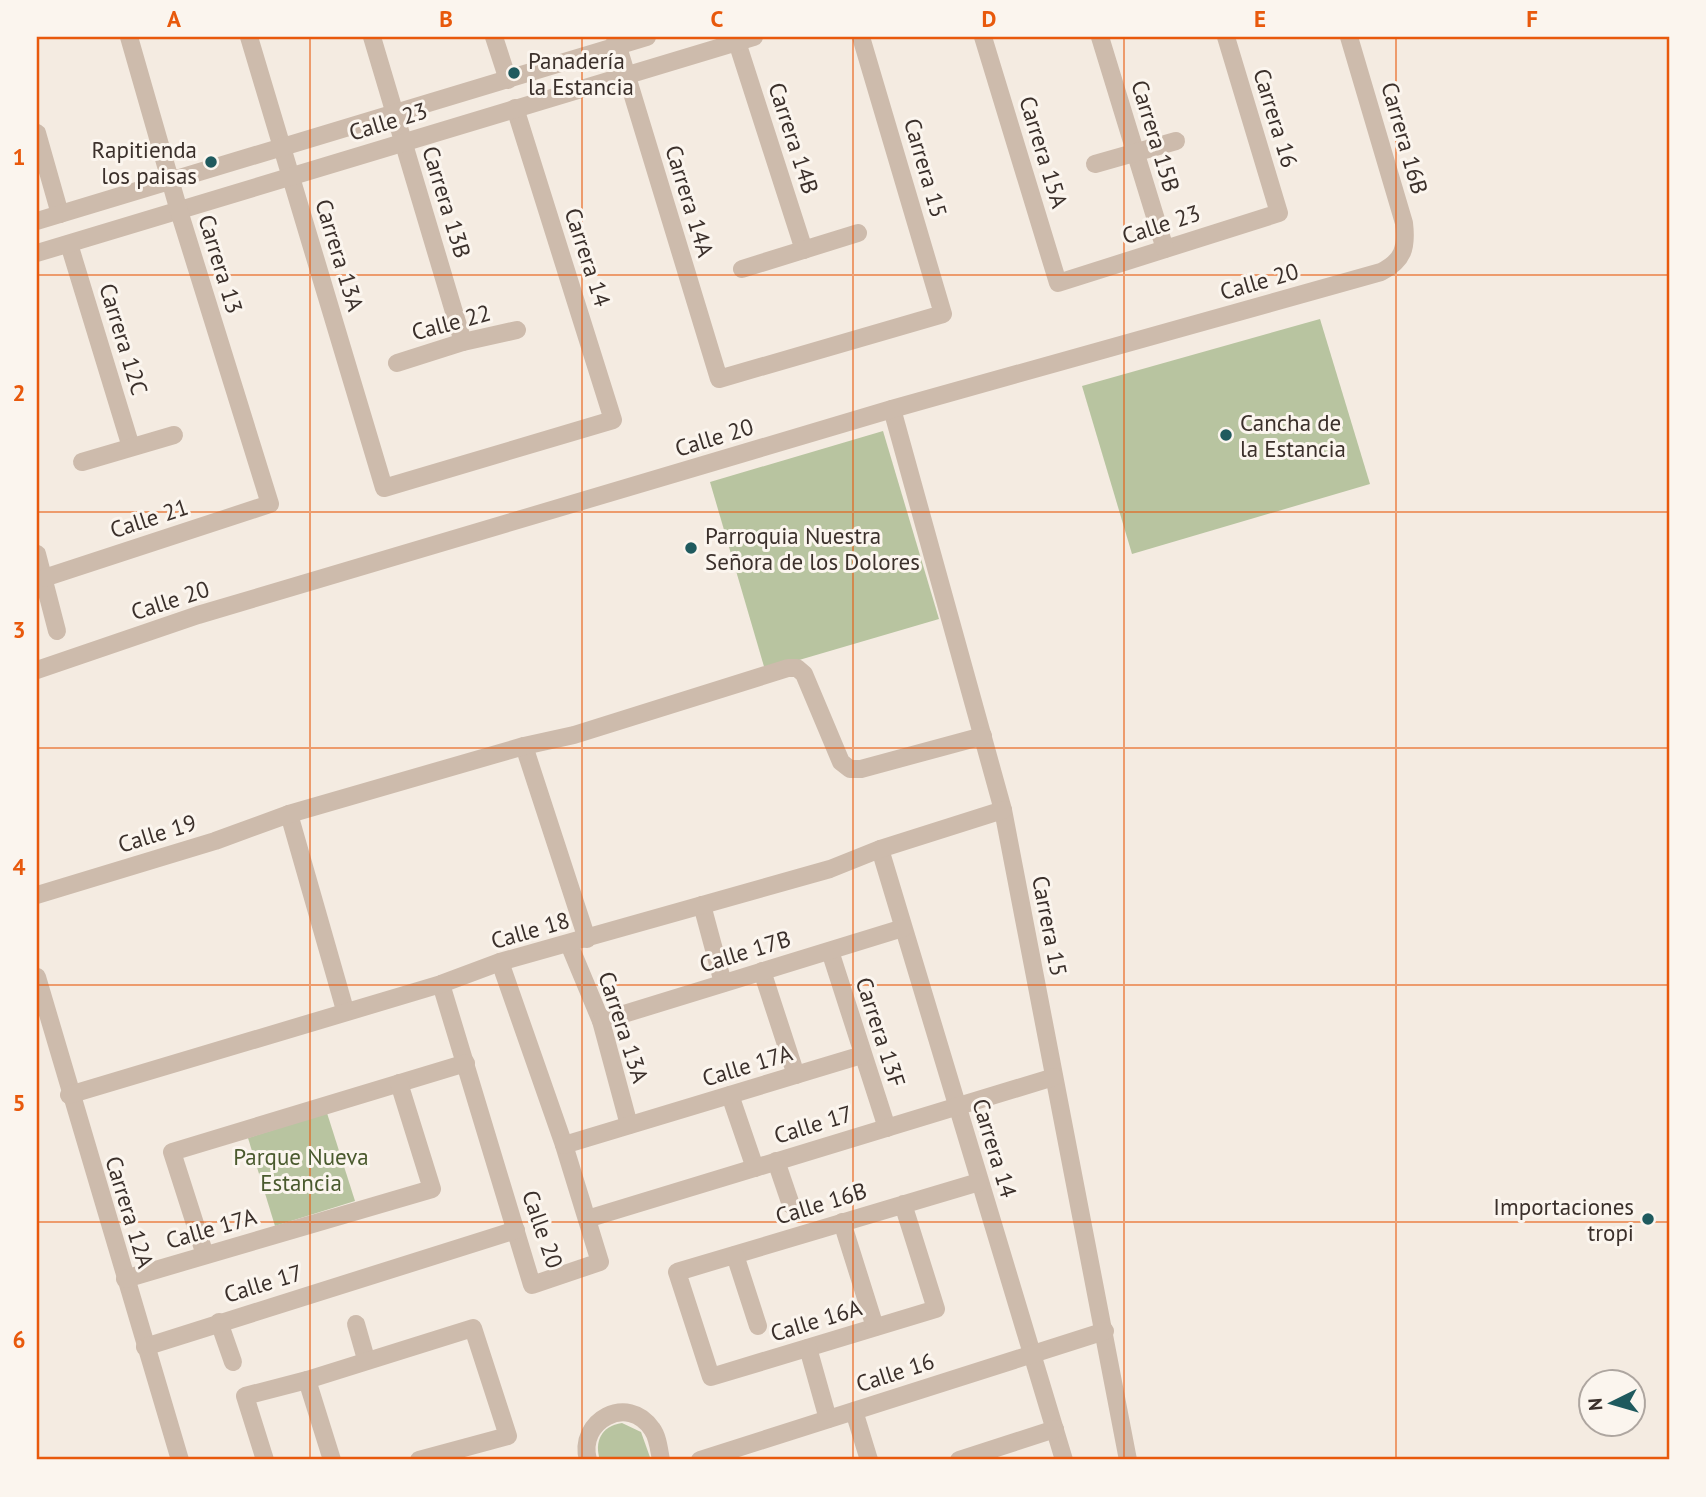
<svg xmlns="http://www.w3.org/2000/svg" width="1706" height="1497" font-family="'PT Sans',sans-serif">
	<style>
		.green { fill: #b8c4a0 }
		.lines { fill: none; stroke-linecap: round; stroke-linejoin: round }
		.minor { stroke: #cdbbac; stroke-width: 18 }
		.grid { fill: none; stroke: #e8590c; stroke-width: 2; stroke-opacity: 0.55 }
		.poi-dot { fill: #1f5a5e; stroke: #fbf5ee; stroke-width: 2.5 }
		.labels { text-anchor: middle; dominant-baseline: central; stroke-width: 6; stroke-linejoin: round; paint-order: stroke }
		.poi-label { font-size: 23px; fill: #3b302b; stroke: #fbf5ee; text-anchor: start }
		.street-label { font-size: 23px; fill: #3b302b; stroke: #fbf5ee }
		.park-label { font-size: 23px; fill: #4a5a2e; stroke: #fbf5ee }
		.neatline { fill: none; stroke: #e8590c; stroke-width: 2.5 }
		.grid-label { font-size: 23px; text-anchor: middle; font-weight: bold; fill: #e8590c }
	</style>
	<rect width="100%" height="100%" fill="#f4ebe1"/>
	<g class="green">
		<polygon points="1320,319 1370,484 1132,554 1082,386"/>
		<polygon points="883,431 939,619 765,670 710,482"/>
		<polygon points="327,1113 355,1201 275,1226 248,1138"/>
		<path d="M622,1423l19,9 10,28h-51c-6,-18 1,-34 22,-37z"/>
	</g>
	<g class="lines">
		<g class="minor">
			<polyline points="249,37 384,488 613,420 515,108"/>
			<polyline points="372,37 463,342"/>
			<polyline points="494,37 508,80"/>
			<polyline points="615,37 719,379 943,314 861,37"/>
			<polyline points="983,37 1058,283 1279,213 1226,37"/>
			<polyline points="1100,37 1165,249"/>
			<polyline points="737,42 804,250"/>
			<polyline points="37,133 60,214"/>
			<polyline points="1095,164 1176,141"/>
			<polyline points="37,221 647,37"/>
			<polyline points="69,244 131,447"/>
			<polyline points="37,253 754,37"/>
			<polyline points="742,269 858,233"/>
			<polyline points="397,363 463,342 517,330"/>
			<polyline points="892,409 1003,810 1128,1460"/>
			<polyline points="82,462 174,435"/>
			<polyline points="37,554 57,631"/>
			<polyline points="44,578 270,504 179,211 129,37"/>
			<path d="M37,670l161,-55 694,-206 489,-137c22,-11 26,-24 23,-49l-55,-186"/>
			<polyline points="524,746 587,939"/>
			<polyline points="289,814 345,1010"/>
			<polyline points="880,849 1064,1460"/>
			<polyline points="37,895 215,841 289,814 524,746 574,735 788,668 797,668 804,674 841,762 850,769 861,769 983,736"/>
			<polyline points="702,905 723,983"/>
			<polyline points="569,944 601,1021 629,1125"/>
			<polyline points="830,951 887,1128"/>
			<polyline points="762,971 796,1075"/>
			<polyline points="37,977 180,1460"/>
			<polyline points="441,984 532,1285 600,1262 564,1145 500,962"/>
			<polyline points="601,1021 903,928"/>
			<polyline points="69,1095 441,984 500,962 830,869 880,849 1003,810"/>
			<polyline points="730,1095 755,1168"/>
			<polyline points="564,1145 862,1055"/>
			<polyline points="776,1161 791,1205"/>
			<polyline points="903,1204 936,1309 711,1377 677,1272 979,1182"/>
			<polyline points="587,1219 1054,1077"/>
			<polyline points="842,1222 875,1327"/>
			<polyline points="205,1255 172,1152 466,1063"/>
			<polyline points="735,1255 758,1326"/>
			<polyline points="125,1279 432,1189 399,1083"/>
			<polyline points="219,1322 233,1362"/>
			<polyline points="356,1324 366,1359"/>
			<polyline points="145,1347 516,1230"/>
			<polyline points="808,1348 828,1419"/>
			<polyline points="307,1380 332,1460"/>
			<polyline points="854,1411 869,1460"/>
			<polyline points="265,1460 245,1396 307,1380 473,1328 508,1436 419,1460"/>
			<path d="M588,1460c-11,-39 40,-67 64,-31 6,8 7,21 9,31"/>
			<polyline points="700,1460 1105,1331"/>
			<polyline points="959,1460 1055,1429"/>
		</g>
	</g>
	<path class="grid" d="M310,37v1423M582,37v1423M853,37v1423M1124,37v1423M1396,37v1423M37,275h1632M37,512h1632M37,748h1632M37,985h1632M37,1222h1632"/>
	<g class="poi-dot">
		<circle cx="514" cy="73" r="7"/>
		<circle cx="211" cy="162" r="7"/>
		<circle cx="1226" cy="435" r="7"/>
		<circle cx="691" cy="548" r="7"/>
		<circle cx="1648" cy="1219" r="7"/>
	</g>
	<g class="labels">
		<g class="poi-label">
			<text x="528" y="60">Panadería<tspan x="528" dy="26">la Estancia</tspan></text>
			<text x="197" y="149" text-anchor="end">Rapitienda<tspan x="197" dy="26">los paisas</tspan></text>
			<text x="1240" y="422">Cancha de<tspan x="1240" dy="26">la Estancia</tspan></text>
			<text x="705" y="535">Parroquia Nuestra<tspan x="705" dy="26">Señora de los Dolores</tspan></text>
			<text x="1634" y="1206" text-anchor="end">Importaciones<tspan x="1634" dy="26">tropi</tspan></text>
		</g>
		<g class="street-label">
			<text transform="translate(1276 118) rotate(73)">Carrera 16</text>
			<text transform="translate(388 121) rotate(-17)">Calle 23</text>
			<text transform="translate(1156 136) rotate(73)">Carrera 15B</text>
			<text transform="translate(794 138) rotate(72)">Carrera 14B</text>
			<text transform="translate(1405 138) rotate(74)">Carrera 16B</text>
			<text transform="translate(1044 152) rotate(73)">Carrera 15A</text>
			<text transform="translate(926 168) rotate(74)">Carrera 15</text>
			<text transform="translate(690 201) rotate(73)">Carrera 14A</text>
			<text transform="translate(447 202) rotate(73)">Carrera 13B</text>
			<text transform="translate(1161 224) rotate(-18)">Calle 23</text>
			<text transform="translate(340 255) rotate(73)">Carrera 13A</text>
			<text transform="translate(588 257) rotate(72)">Carrera 14</text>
			<text transform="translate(221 264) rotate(73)">Carrera 13</text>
			<text transform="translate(1259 281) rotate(-16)">Calle 20</text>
			<text transform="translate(451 322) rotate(-15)">Calle 22</text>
			<text transform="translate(124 339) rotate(73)">Carrera 12C</text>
			<text transform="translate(714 437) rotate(-17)">Calle 20</text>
			<text transform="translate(149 518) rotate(-18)">Calle 21</text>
			<text transform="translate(170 600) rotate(-18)">Calle 20</text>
			<text transform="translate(157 833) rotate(-17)">Calle 19</text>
			<text transform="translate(1050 926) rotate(79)">Carrera 15</text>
			<text transform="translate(530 930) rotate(-16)">Calle 18</text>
			<text transform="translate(745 951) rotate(-17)">Calle 17B</text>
			<text transform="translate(624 1027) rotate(72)">Carrera 13A</text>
			<text transform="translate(881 1032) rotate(72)">Carrera 13F</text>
			<text transform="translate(747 1065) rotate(-17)">Calle 17A</text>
			<text transform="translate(813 1124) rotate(-17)">Calle 17</text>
			<text transform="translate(995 1148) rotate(73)">Carrera 14</text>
			<text transform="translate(821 1203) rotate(-17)">Calle 16B</text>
			<text transform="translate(130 1212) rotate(73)">Carrera 12A</text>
			<text transform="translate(211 1228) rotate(-16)">Calle 17A</text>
			<text transform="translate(543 1229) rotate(71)">Calle 20</text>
			<text transform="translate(263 1283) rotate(-17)">Calle 17</text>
			<text transform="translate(816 1320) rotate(-17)">Calle 16A</text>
			<text transform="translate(895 1372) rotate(-18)">Calle 16</text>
		</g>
		<g class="park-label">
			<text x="301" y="1156">Parque Nueva<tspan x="301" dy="26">Estancia</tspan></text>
		</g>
	</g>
	<rect width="1706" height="1497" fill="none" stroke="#fbf5ee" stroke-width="77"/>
	<g transform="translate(1612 1403) rotate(265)"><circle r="33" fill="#fbf5ee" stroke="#aea6a0" stroke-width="2"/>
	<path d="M0-5L12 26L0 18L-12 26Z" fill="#1f5a5e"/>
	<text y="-10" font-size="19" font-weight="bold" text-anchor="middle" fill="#3b302b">N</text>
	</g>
	<rect x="38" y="38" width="1630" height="1420" class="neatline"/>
	<g class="grid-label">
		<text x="174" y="27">A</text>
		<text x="446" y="27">B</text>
		<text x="717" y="27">C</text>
		<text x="989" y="27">D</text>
		<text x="1260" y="27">E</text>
		<text x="1532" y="27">F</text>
		<text x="19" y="165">1</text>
		<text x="19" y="401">2</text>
		<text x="19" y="638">3</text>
		<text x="19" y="875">4</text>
		<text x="19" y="1111">5</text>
		<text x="19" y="1348">6</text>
	</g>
</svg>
